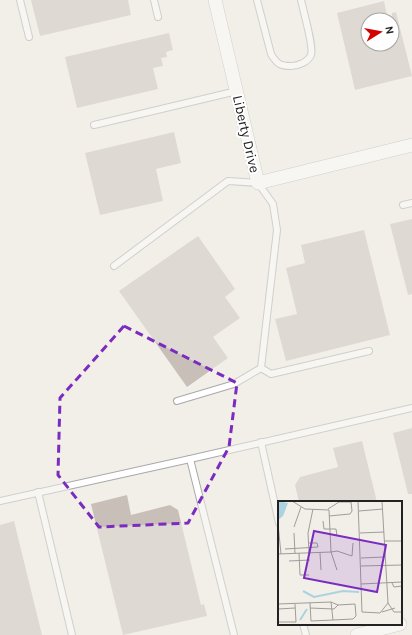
<svg xmlns="http://www.w3.org/2000/svg" width="412" height="635" font-family="Karla,sans-serif">
	<style>
		.building { fill: #c7bfb8 }
		.lines { fill: none; stroke-linecap: round; stroke-linejoin: round }
		.service-casing { stroke: #a9a9a9; stroke-width: 8 }
		.minor-casing { stroke: #a9a9a9; stroke-width: 14 }
		.service { stroke: #fff; stroke-width: 6 }
		.minor { stroke: #fff; stroke-width: 13 }
		.marked { fill: none; stroke: #7b2cbf; stroke-width: 3; stroke-dasharray: 8 5; stroke-linejoin: round }
		.labels { text-anchor: middle; dominant-baseline: central; stroke-width: 4; stroke-linejoin: round; paint-order: stroke }
		.street-label { font-size: 14px; fill: #222; stroke: #fff }
		.inset-river { fill: none; stroke: #aad3df; stroke-width: 2 }
		.inset-road { fill: none; stroke: #9f9d99; stroke-width: 1 }
		.view { fill: #7b2cbf; fill-opacity: 0.15; stroke: #7b2cbf; stroke-width: 2 }
		.inset-edge { fill: none; stroke: #222; stroke-width: 2 }
	</style>
	<rect width="100%" height="100%" fill="#f2efe9"/>
	<g class="building">
		<polygon points="31,0 128,0 131,15 40,36"/>
		<polygon points="384,1 388,20 368,20 368,44 392,44 392,13 396,12 412,76 355,90 337,13"/>
		<polygon points="169,33 173,50 166,52 167,57 161,58 163,66 153,68 158,89 77,108 65,57"/>
		<polygon points="174,132 181,163 156,169 163,201 100,215 85,153"/>
		<polygon points="412,219 412,294 408,295 390,224"/>
		<polygon points="364,230 390,335 286,361 275,319 297,314 286,268 305,263 301,245"/>
		<polygon points="198,236 235,289 225,297 240,318 213,337 228,358 187,387 119,291"/>
		<polygon points="412,428 412,494 408,494 393,433"/>
		<polygon points="362,441 377,502 299,502 295,485 300,477 338,467 333,448"/>
		<polygon points="127,495 131,515 170,505 178,510 201,605 204,604 207,616 123,635 91,504"/>
		<polygon points="14,521 42,635 0,635 0,525"/>
	</g>
	<g class="lines">
		<defs>
			<g id="service">
				<polyline points="20,0 29,37"/>
				<polyline points="154,0 158,17"/>
				<path d="M257,0l14,54c6,10 9,12 20,12 7,0 17,-4 20,-11 3,-8 -8,-45 -10,-55"/>
				<polyline points="94,125 237,91"/>
				<polyline points="403,205 412,203"/>
				<polyline points="114,266 228,181 258,183 273,204 277,230 261,368 271,374 369,351"/>
				<polyline points="177,401 234,384 261,368"/>
				<polyline points="261,442 279,523"/>
				<polyline points="190,459 234,635"/>
				<polyline points="38,492 72,635"/>
				<polyline points="0,501 190,459 412,408"/>
				<polyline points="303,624 306,635"/>
			</g>
			<g id="minor">
				<polyline points="215,0 258,183 412,145"/>
				<polyline points="357,635 400,624"/>
			</g>
		</defs>
		<use href="#service" class="service-casing"/>
		<use href="#minor" class="minor-casing"/>
		<use href="#service" class="service"/>
		<use href="#minor" class="minor"/>
	</g>
	<path d="M0 0H412V635H0ZM124,326l113,57 -8,64 -41,76 -89,4 -41,-52 2,-77z" fill="#f2efe9" fill-opacity=".55" fill-rule="evenodd"/>
	<path class="marked" d="M124,326l113,57 -8,64 -41,76 -89,4 -41,-52 2,-77z"/>
	<g class="labels">
		<g class="street-label">
			<text transform="translate(246 134) rotate(77)">Liberty Drive</text>
		</g>
	</g>
	<g transform="translate(278 501)">
		<rect width="124" height="124" fill="#f2efe9"/>
		<path d="M0,0l10,2 -5,13 -5,4z" fill="#aad3df"/>
		<path class="inset-river" d="M25,90l11,6 29,-6 16,1M22,119l7,-11"/>
		<path class="inset-road" d="M80,0l4,111 18,1 8,-10M104,0l6,102 6,9h8M50,8l11,-7h12l1,9 -2,3 -21,2M81,10l24,-2M45,20l1,8h12l1,7M0,23l3,30M16,26l7,-20M16,32l1,21M82,32l24,-1M106,40h18M7,48l33,-2 -1,-4h-9M21,52l1,22h9M31,52l-1,-20 5,-24M42,52l1,17M0,53l53,-2 -2,-42 -24,-1 -13,-8M83,57l24,-1M11,60l21,-1M83,65l41,-1M59,69l-6,-18 6,-1 15,5 1,-13M114,82l2,4 8,-1M83,83l41,-2M32,102l1,18 22,-1M0,103l53,-2 7,3 17,-1 1,12 -3,3 -20,1 -2,-18M32,107l24,1 4,-4M0,108l17,-1M104,111l13,-4M0,121h18l-1,-18"/>
		<path class="view" d="M36,30l72,14 -9,47 -73,-14z"/>
		<rect width="124" height="124" class="inset-edge"/>
	</g>
	<g transform="translate(380 32) rotate(79)"><circle r="19" fill="#ffffff" stroke="#a7a7a7"/>
	<path d="M0-3L7 15L0 10L-7 15Z" fill="#d40000"/>
	<text y="-6" font-size="11" font-weight="bold" text-anchor="middle" fill="#222222">N</text>
	</g>
</svg>
